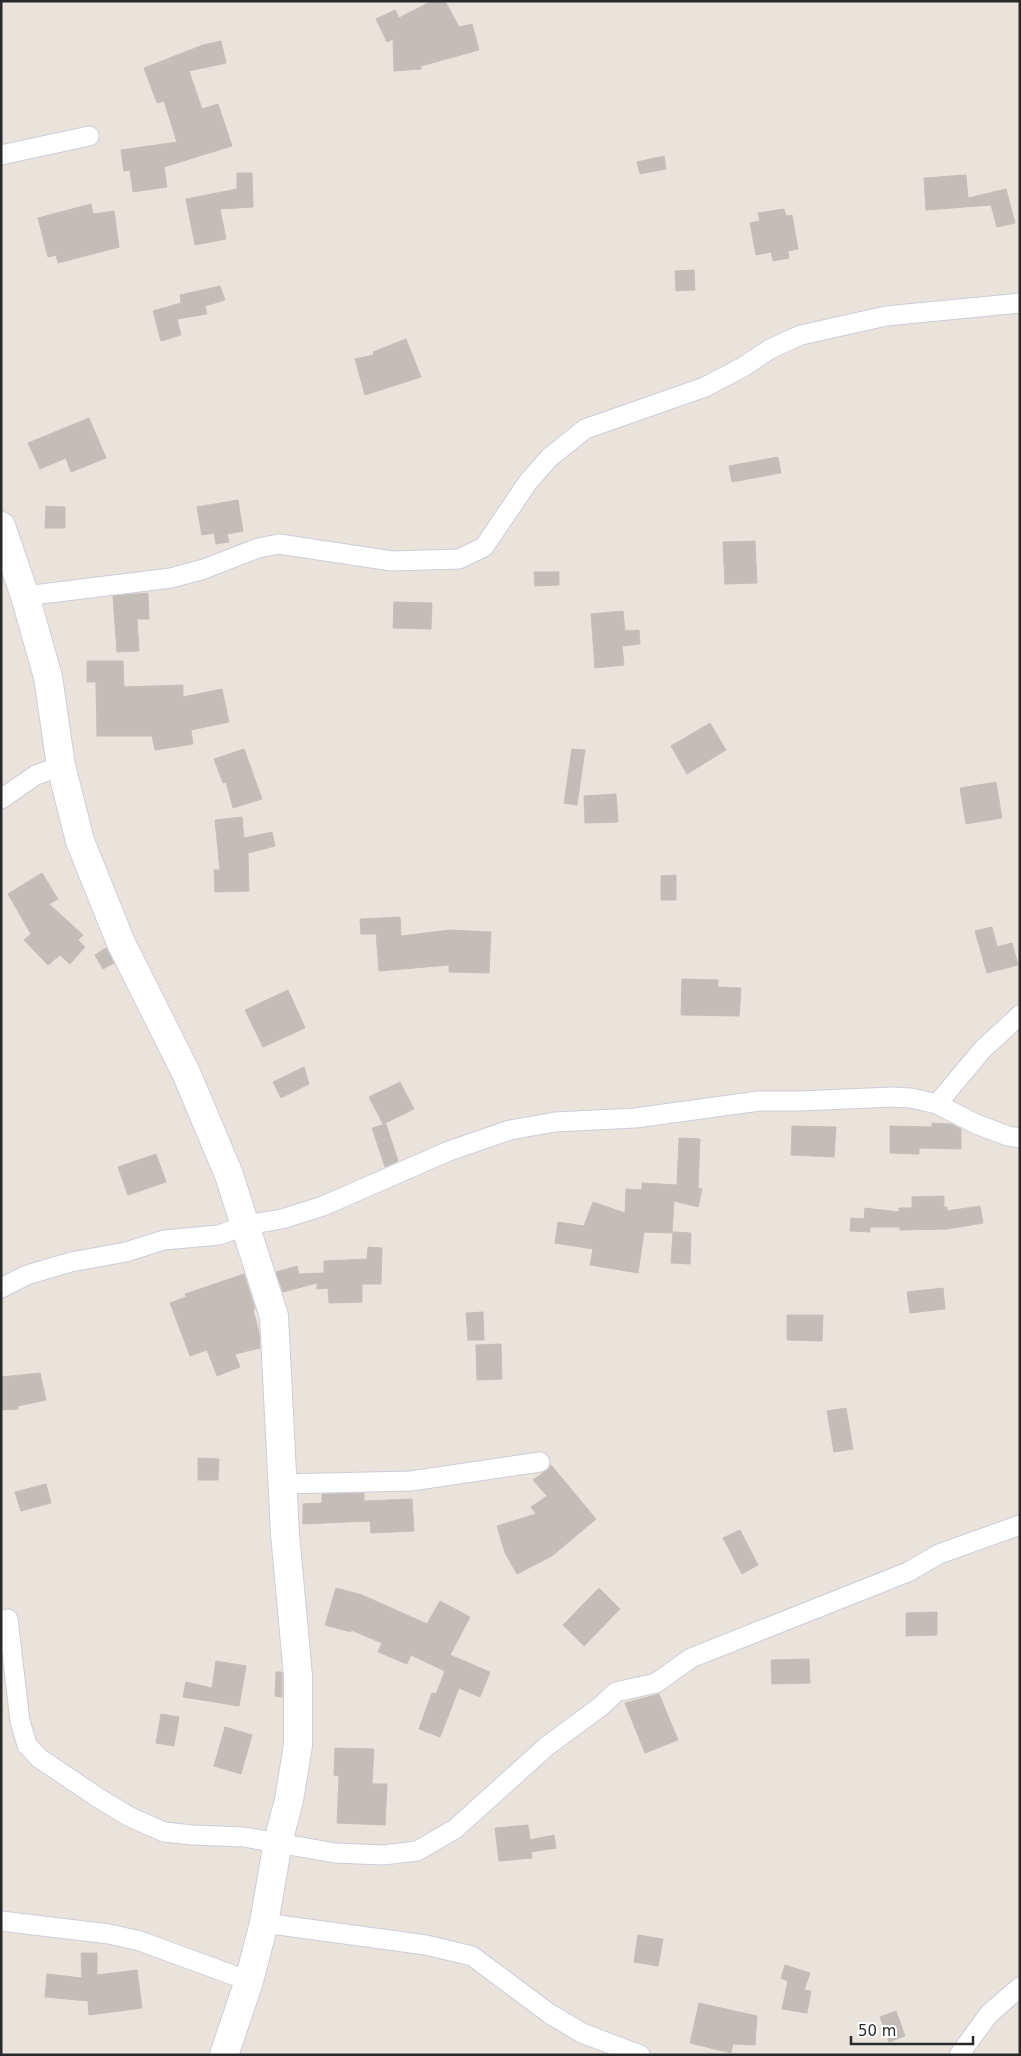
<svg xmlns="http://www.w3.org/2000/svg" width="1021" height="2056" font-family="'DejaVu Sans',sans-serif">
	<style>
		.building { fill: #c2bdb9; stroke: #c5bfb6 }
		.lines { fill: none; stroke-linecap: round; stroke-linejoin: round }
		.street-casing { stroke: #cbceda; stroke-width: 21 }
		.secondary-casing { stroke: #cbceda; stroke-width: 30 }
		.street { stroke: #fff; stroke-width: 19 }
		.secondary { stroke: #fff; stroke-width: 28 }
	</style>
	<rect width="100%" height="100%" fill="#eae3dc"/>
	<g class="building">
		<polygon points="432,1 445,1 459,27 472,24 479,50 421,66 421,69 394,71 393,39 387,42 376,19 395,10 399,18"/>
		<polygon points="221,41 226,63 189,71 202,109 218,104 232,146 164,167 167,187 133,192 130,170 124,171 121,150 177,142 164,101 157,103 144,68 203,45"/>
		<polygon points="664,156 666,169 640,174 637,162"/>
		<polygon points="237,173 252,173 253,207 220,209 226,239 195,245 186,199 237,189"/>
		<polygon points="966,175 968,198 1006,189 1015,223 997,227 991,205 926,210 924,178"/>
		<polygon points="91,204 93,214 114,211 119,247 58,263 56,255 48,257 38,218"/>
		<polygon points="784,209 786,216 792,215 798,249 788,251 789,258 773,261 771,252 756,255 750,223 760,221 758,213"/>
		<polygon points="694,270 695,290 676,291 675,271"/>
		<polygon points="220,286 225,300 205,306 207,314 177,319 181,335 161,341 153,311 181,303 180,295"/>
		<polygon points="406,339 421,377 365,395 355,359 374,355 373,352"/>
		<polygon points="89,418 106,458 71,472 66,458 40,469 28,443"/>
		<polygon points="778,457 781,473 732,482 729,466"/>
		<polygon points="238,500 243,531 227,534 229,542 216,544 214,533 202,535 197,507"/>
		<polygon points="46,506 65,507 65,528 45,528"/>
		<polygon points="755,541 757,583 725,584 723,542"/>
		<polygon points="534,572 559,572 559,585 535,586"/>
		<polygon points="148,593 149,619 137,619 139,651 117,652 113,596"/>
		<polygon points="394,602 432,603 431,629 393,628"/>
		<polygon points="623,611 625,631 639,630 640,644 622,646 624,665 595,668 591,614"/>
		<polygon points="87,661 123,661 124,687 183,685 183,697 222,689 229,722 191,730 193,744 155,750 152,736 97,736 96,682 87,682"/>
		<polygon points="710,723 726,750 687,774 671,746"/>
		<polygon points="244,749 262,799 233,808 226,782 223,783 214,759"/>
		<polygon points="572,749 585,750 577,805 564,803"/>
		<polygon points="996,782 1002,818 966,824 960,788"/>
		<polygon points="616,794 618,822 585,823 584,796"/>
		<polygon points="242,817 244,838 272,832 275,846 248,853 249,891 215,892 214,870 220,870 215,820"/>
		<polygon points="42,873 58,899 49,904 83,935 78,940 85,947 70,964 60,955 48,965 24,940 31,934 8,894"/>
		<polygon points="676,875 676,900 661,900 661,876"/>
		<polygon points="400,917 401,936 450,930 491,932 489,973 449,972 449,965 379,971 376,934 361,934 360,919"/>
		<polygon points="992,927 997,947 1012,943 1018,965 987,973 975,931"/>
		<polygon points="106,948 114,963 103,969 95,955"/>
		<polygon points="682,979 718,980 718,987 741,988 739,1016 681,1015"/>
		<polygon points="288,990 305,1028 263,1047 245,1010"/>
		<polygon points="304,1067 309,1084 281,1098 273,1082"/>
		<polygon points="400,1082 414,1109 383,1124 369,1097"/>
		<polygon points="932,1123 951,1124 961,1129 961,1149 919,1148 919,1154 890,1153 890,1126 932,1127"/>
		<polygon points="386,1124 398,1161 385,1167 372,1128"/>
		<polygon points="792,1126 836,1127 834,1157 791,1155"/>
		<polygon points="679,1138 700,1139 698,1188 702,1189 698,1207 674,1201 672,1233 644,1232 638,1273 590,1265 593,1249 555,1243 558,1222 584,1226 593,1202 625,1213 626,1189 642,1190 642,1183 677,1185"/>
		<polygon points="156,1154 166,1182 128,1195 118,1167"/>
		<polygon points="944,1196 944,1207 947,1207 947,1211 980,1206 983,1223 948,1229 900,1230 900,1227 870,1227 870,1232 850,1231 851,1218 864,1219 865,1208 899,1212 899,1208 912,1208 912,1197"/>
		<polygon points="673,1232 691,1233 690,1264 671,1263"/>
		<polygon points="368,1247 382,1248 381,1284 362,1284 362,1302 329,1303 328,1288 317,1289 317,1283 283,1292 276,1272 297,1266 299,1274 324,1273 324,1261 367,1259"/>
		<polygon points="244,1274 255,1309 253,1310 259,1332 260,1348 235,1354 240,1367 217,1376 207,1350 190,1356 170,1303 186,1297 185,1294"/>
		<polygon points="943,1288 945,1309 910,1313 907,1292"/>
		<polygon points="483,1312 484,1340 468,1340 466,1313"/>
		<polygon points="787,1315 823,1315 822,1341 787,1340"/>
		<polygon points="501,1344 502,1379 477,1380 476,1345"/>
		<polygon points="40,1373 46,1400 18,1406 18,1409 1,1410 1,1377"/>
		<polygon points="846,1408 853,1449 834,1452 827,1411"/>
		<polygon points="198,1458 219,1459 218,1480 198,1480"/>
		<polygon points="551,1465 596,1519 552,1556 517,1574 505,1553 497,1526 536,1514 531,1507 547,1496 533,1480 547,1470"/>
		<polygon points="46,1484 51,1503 21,1511 15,1492"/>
		<polygon points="364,1493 364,1501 412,1499 414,1531 371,1533 370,1521 303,1524 303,1504 322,1503 322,1494"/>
		<polygon points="740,1530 758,1565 742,1574 723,1538"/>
		<polygon points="336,1588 362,1595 427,1624 440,1601 470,1617 450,1655 490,1672 480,1697 459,1688 440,1737 419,1729 432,1693 436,1694 445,1671 411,1655 407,1664 378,1652 382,1643 351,1630 351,1632 325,1625"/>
		<polygon points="599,1588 620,1609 584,1646 563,1625"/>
		<polygon points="937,1612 937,1635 906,1636 906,1613"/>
		<polygon points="809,1659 810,1683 772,1684 771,1660"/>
		<polygon points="216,1661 246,1666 239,1706 183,1697 186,1682 212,1688"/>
		<polygon points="276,1672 282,1672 282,1697 275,1696"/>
		<polygon points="659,1694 678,1740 645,1753 625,1703"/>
		<polygon points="161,1714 179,1717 174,1746 156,1743"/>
		<polygon points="225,1727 252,1735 241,1774 214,1766"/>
		<polygon points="335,1748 374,1749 372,1784 387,1784 385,1825 337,1823 339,1776 334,1775"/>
		<polygon points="528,1825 530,1840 554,1835 556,1848 531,1852 532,1858 499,1861 495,1828"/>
		<polygon points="638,1935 663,1939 658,1966 634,1962"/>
		<polygon points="81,1953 97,1953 97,1975 137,1970 142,2008 89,2015 88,2001 45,1997 47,1974 82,1978"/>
		<polygon points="785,1965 810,1973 804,1990 811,1991 807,2013 782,2009 788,1981 781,1978"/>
		<polygon points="699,2003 757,2016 755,2045 733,2044 731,2053 690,2043"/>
		<polygon points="896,2011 905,2036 889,2042 880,2017"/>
	</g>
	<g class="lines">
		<defs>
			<g id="street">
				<polyline points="1,155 89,136"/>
				<polyline points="25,596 171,578 204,569 258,548 279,544 392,561 459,559 484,547 528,482 549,458 585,429 705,387 743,367 770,349 801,335 886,316 1020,303"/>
				<polyline points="1,799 36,775 61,766"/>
				<polyline points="937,1104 983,1049 1020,1015"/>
				<polyline points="1,1288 27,1275 71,1262 126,1252 164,1240 219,1235 246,1225 282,1219 323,1206 449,1151 510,1130 555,1122 635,1118 759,1101 800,1101 892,1097 911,1098 937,1104 976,1124 1008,1136 1020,1138"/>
				<polyline points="282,1484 411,1481 540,1462"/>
				<polyline points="8,1619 20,1721 27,1745 39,1758 100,1799 130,1817 164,1832 193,1835 244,1837 335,1853 383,1855 417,1851 455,1829 547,1746 600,1707 616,1692 656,1683 691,1658 908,1572 939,1554 1020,1525"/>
				<polyline points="1,1921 109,1934 140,1941 249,1981"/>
				<polyline points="264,1923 426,1945 472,1956 550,2014 582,2033 640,2055"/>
				<polyline points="959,2055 989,2014 1020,1987"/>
			</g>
			<polyline id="secondary" points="1,526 25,596 48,677 61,766 80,841 121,943 187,1075 229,1175 274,1316 285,1534 298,1676 298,1745 289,1800 278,1842 264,1923 249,1981 224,2055"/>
		</defs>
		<use href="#street" class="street-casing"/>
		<use href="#secondary" class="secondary-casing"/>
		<use href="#street" class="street"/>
		<use href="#secondary" class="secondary"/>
	</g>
	<rect width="1021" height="2056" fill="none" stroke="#292929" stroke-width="5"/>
	<path d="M851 2036v8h122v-8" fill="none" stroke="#292929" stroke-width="2.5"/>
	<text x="858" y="2036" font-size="15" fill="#292929" stroke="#ffffff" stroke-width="4" paint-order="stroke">50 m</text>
</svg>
